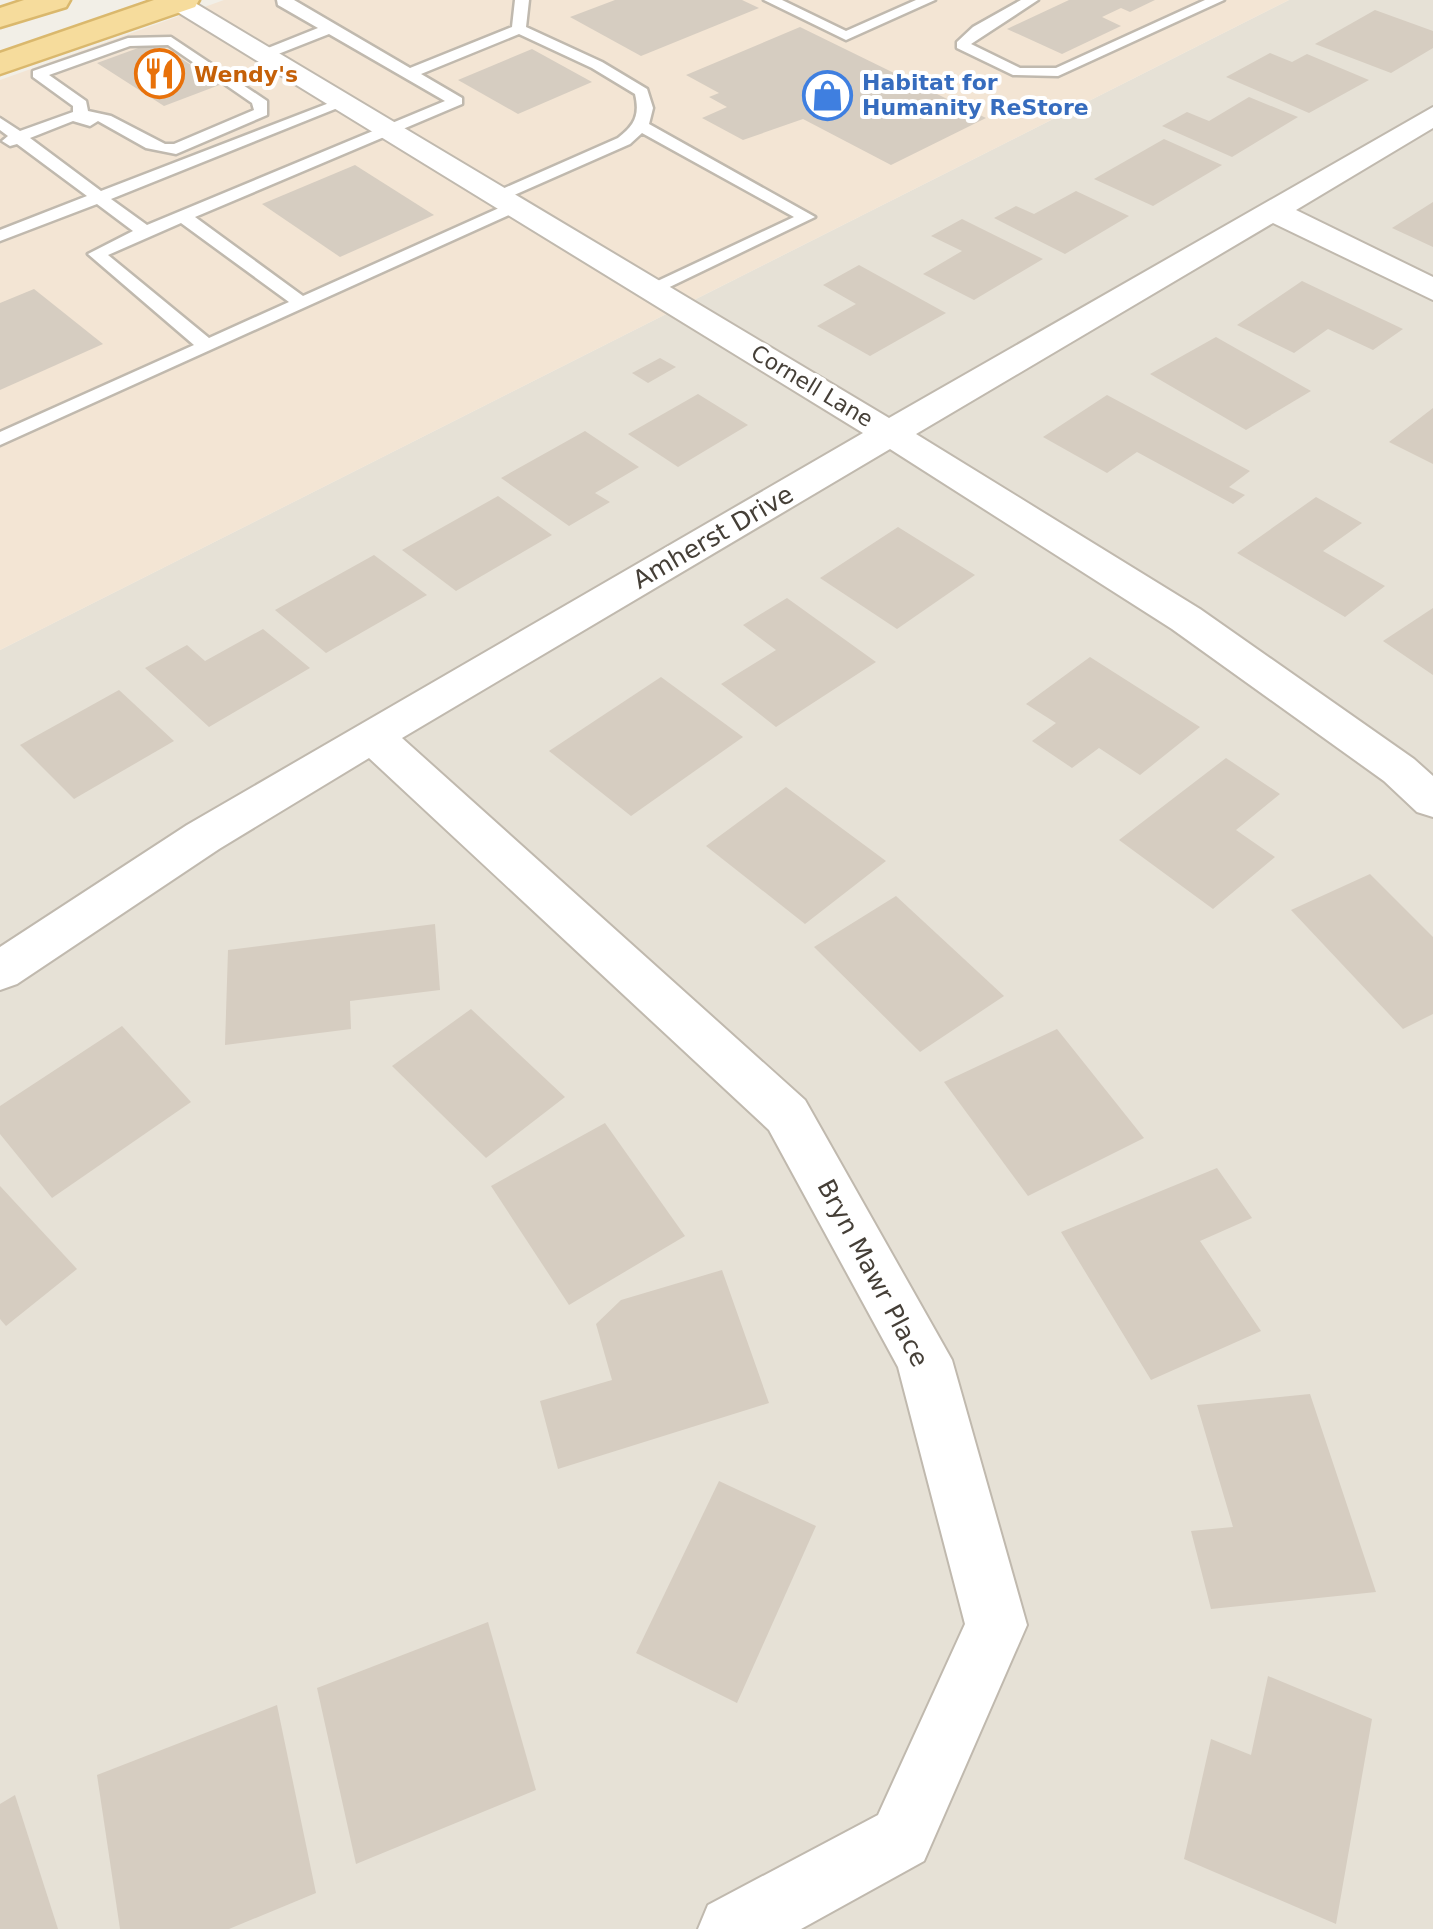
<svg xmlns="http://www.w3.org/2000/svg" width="1433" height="1929" font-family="'DejaVu Sans',sans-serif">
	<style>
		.residential { fill: #e6e1d6 }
		.commercial { fill: #f3e5d4 }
		.building { fill: #d6cdc1 }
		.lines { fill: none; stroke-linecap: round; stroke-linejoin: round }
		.lane-casing { stroke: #c0b9ae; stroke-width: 5 }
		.street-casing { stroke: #c0b9ae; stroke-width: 4 }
		.primary-casing { stroke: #dab86d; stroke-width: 5 }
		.lane { fill: #fff; fill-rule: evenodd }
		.street { fill: #fff; fill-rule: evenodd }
		.primary { fill: #f6dc9c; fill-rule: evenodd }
		.labels { text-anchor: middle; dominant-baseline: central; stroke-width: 8; stroke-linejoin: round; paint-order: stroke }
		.far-food-label { font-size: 22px; font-weight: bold; fill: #c56008; stroke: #fff; text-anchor: start }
		.far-shop-label { font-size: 22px; font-weight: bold; fill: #366cbe; stroke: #fff; text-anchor: start }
		.far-street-label { font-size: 22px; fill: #453f37; stroke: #fff }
		.street-label { font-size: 25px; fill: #453f37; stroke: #fff }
	</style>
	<rect width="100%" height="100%" fill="#f2efe7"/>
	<polygon class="residential" points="1289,0 1433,0 1433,1929 0,1929 0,650"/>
	<polygon class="commercial" points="224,0 1289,0 0,650 0,80"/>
	<g class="building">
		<polygon points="615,0 742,0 759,8 641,56 570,17"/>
		<polygon points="1069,0 1155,0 1130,12 1121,8 1102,17 1121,26 1062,54 1007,29"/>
		<polygon points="1375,10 1433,31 1433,48 1391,73 1315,44"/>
		<polygon points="800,27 986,118 891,165 803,119 743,140 702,118 727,107 709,97 719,93 686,75"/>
		<polygon points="149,44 169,57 175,55 222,84 164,106 97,63"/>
		<polygon points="532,49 592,82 518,114 458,80"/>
		<polygon points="1270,53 1292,62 1307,54 1369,80 1309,113 1226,77"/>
		<polygon points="1249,97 1298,117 1232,157 1162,126 1187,112 1209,121"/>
		<polygon points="1164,139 1222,165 1153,206 1094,179"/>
		<polygon points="355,165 434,215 340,257 262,204"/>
		<polygon points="1076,191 1129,216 1065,254 994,218 1016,206 1034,214"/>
		<polygon points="1433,202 1433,247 1392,228"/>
		<polygon points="962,219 1043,259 974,300 923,274 962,251 931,236"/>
		<polygon points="859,265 946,313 870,356 817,326 856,304 823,285"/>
		<polygon points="1302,281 1403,329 1373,350 1328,329 1294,353 1237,325"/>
		<polygon points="34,289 103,344 0,390 0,303"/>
		<polygon points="1216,337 1311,391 1246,430 1150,374"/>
		<polygon points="660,358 676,367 648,383 632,373"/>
		<polygon points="698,394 748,425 678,467 628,434"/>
		<polygon points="1107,395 1250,471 1229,487 1245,495 1233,504 1137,452 1107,473 1043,437"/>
		<polygon points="1433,408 1433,464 1389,442"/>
		<polygon points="585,431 639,467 595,493 610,502 569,526 501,478"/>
		<polygon points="498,496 552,535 456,591 402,550"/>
		<polygon points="1316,497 1362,523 1323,551 1385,586 1345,617 1237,553"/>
		<polygon points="898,527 975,575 897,629 820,578"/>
		<polygon points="374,555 427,595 326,653 275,610"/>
		<polygon points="787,598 876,662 776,727 721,684 776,650 743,625"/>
		<polygon points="1433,608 1433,675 1383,641"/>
		<polygon points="263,629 310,668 209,727 145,668 187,645 205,661"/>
		<polygon points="1090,657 1200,727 1140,775 1099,748 1072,768 1032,741 1056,723 1026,704"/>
		<polygon points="661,677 743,737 631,816 549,751"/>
		<polygon points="119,690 174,741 74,799 20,745"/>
		<polygon points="1226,758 1280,794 1236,830 1275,857 1213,909 1119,840"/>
		<polygon points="786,787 886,861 805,924 706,846"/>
		<polygon points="1370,874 1433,937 1433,1014 1403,1029 1291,910"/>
		<polygon points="896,896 1004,996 920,1052 814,947"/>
		<polygon points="435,924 440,990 350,1001 351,1029 225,1045 228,950"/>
		<polygon points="471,1009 565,1097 486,1158 392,1066"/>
		<polygon points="122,1026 191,1102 52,1198 0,1134 0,1106"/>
		<polygon points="1057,1029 1144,1138 1028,1196 944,1082"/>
		<polygon points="605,1123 685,1236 569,1305 491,1186"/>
		<polygon points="1217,1168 1252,1218 1200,1241 1261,1331 1151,1380 1061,1232"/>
		<polygon points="0,1186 77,1269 6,1326 0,1319"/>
		<polygon points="722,1270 769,1403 558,1469 540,1401 612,1380 596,1324 621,1300"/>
		<polygon points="1310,1394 1376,1592 1211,1609 1191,1531 1233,1527 1197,1405"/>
		<polygon points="719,1481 816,1526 737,1703 636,1653"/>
		<polygon points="488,1622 536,1790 356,1864 317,1688"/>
		<polygon points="1268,1676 1372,1719 1336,1924 1184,1859 1211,1739 1251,1755"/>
		<polygon points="277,1705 316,1893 229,1929 120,1929 97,1775"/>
		<polygon points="15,1795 58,1929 0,1929 0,1804"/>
	</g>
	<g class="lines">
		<defs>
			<g id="lane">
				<path d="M277,0h17l116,68 102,-41 3,-27h14l-3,27 76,35 45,27 6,19 -4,16 166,93 -162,78 -9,-5 3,-4 147,-69 -152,-84 -12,11 -127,56h-12v-6l127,-56c17,-13 22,-23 17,-44l-43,-26 -73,-34 -98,40 41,24v6l-267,113 108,79 205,-92h12v6l-520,235v-13l194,-87 -106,-91 45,-23 -36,-27 -97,37v-11l87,-34 -70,-52 -7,2 -8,-5 6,-5 -8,-6v-12l20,13 53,-19v-6l-40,-29v-6l95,-33 43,-1 96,64v14l-91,39 -30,-6 -48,-27 -8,5 -17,-5 -43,17 71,53 236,-91 13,3 -239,96 36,26 298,-124 -116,-67 -61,24h-10v-6l60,-24 -40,-23zM168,45l84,58 2,7 -80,34h-9l-54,-28 -23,-5 -2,-10 -37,-26 81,-29zM181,223l108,79 -80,36 -101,-83z"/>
				<polygon points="764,0 782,0 846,31 916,0 935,0 846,40"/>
				<polygon points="1021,0 1038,0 971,44 1020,68 1056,68 1205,0 1224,0 1058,76 1013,75 957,48 957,42 973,27"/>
			</g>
			<polygon id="street" points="158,0 190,0 889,418 1433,107 1433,128 1296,210 1433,277 1433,300 1273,223 916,434 1200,609 1414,759 1433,776 1433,817 1417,812 1384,781 1172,629 890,449 402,738 805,1100 952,1360 1027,1625 924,1861 801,1929 698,1929 708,1905 878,1815 965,1624 898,1367 769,1130 369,758 219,849 17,984 0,990 0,947 187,825 863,433"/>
			<g id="primary">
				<polygon points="24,0 70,0 66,7 0,27 0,8"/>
				<polygon points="154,0 199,0 195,7 0,74 0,53"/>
			</g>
		</defs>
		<use href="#lane" class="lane-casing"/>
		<use href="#street" class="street-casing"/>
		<use href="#primary" class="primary-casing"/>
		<use href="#lane" class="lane"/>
		<use href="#street" class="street"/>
		<use href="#primary" class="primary"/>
	</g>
	<defs>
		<symbol id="restaurant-ring" viewBox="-11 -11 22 22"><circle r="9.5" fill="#fff" stroke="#e8710a" stroke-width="1.5"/><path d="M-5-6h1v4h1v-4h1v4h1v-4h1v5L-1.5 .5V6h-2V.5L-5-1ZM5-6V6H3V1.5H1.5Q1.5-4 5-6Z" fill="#e8710a"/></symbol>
		<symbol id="shop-ring" viewBox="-11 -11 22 22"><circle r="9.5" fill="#fff" stroke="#3f7fe0" stroke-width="1.5"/><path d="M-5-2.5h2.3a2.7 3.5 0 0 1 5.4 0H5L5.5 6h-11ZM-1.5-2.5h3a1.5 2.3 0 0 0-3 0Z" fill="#3f7fe0"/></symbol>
	</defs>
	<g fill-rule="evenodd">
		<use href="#restaurant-ring" x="132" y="46" width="55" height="55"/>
		<use href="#shop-ring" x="800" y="68" width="55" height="55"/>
	</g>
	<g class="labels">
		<g class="far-food-label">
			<text x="194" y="74">Wendy's</text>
		</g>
		<g class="far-shop-label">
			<text x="862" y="82">Habitat for<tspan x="862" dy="25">Humanity ReStore</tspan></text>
		</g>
		<g class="far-street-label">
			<text transform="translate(812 386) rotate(31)">Cornell Lane</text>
		</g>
		<g class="street-label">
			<text transform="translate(713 537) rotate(-30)">Amherst Drive</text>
			<text transform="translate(873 1273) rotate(62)">Bryn Mawr Place</text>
		</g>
	</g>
</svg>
